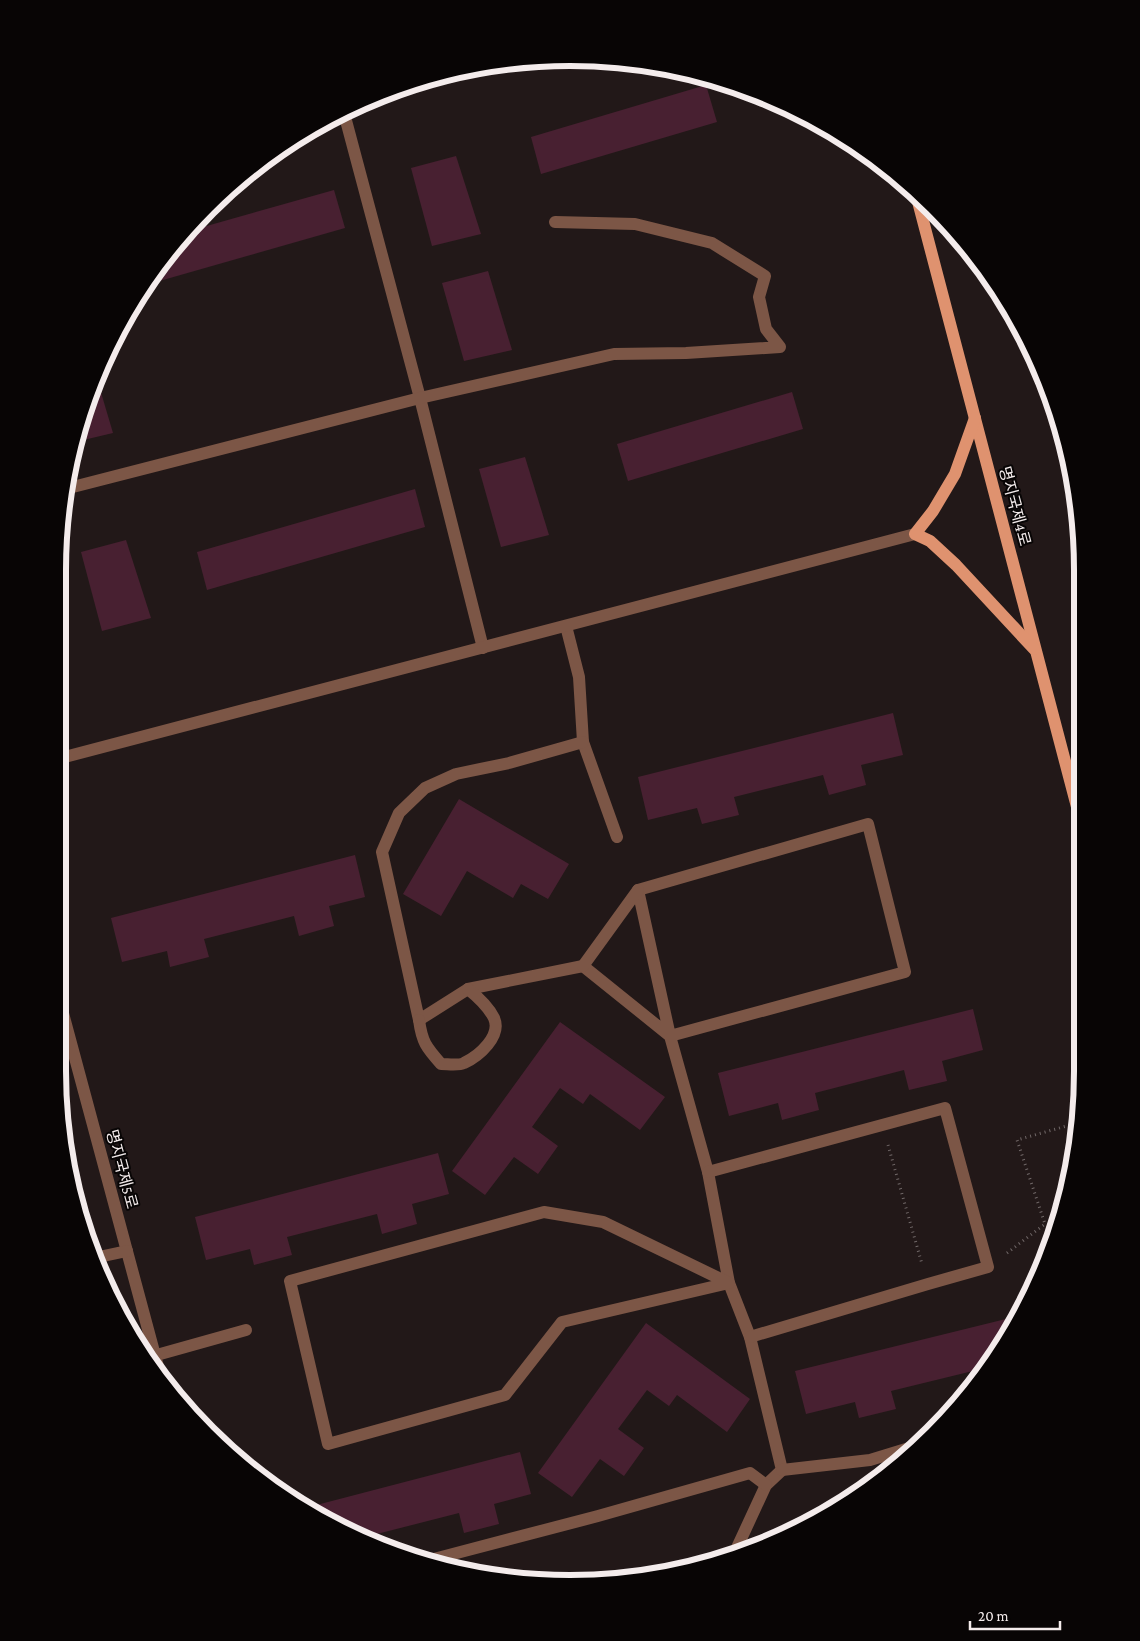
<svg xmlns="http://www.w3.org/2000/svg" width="1140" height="1641" font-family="'Crimson Pro','Noto Sans KR',serif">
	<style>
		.building { fill: #482031 }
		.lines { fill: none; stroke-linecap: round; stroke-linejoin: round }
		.path { stroke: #716868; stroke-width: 3; stroke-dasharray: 1 4; stroke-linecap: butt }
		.minor { stroke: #7c5646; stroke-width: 12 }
		.major { stroke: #df926f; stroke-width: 12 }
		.labels { text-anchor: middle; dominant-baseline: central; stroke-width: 4; stroke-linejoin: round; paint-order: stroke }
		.street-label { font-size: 16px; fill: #f4ecec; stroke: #080505 }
		.rim { fill: none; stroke: #f4ecec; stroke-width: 6 }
	</style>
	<rect width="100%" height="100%" fill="#221818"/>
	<g class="building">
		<polygon points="430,80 432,86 383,98 382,94"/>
		<polygon points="706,85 717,122 541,174 531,137"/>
		<polygon points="456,156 481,234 432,246 411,168"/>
		<polygon points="334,190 345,228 149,284 189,231"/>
		<polygon points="488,271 512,350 464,361 442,283"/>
		<polygon points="97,379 113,433 75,442 85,405"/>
		<polygon points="792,392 803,429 628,481 617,444"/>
		<polygon points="525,457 549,535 501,547 479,469"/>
		<polygon points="415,489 425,527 207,590 197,552"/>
		<polygon points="126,540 151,618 102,631 81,552"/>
		<polygon points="893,713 903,755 861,765 866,785 829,795 823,775 734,797 739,815 702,824 697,808 648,820 638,777"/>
		<polygon points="459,799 569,864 548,899 521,884 513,898 467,871 441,916 403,894"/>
		<polygon points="355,855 365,897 329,906 334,926 299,936 294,916 204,939 209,957 170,967 167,951 122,962 111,918"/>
		<polygon points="973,1009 983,1050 942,1061 947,1081 909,1090 904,1070 815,1093 819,1110 782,1120 778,1103 729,1116 718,1073"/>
		<polygon points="560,1022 665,1097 640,1130 590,1094 583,1104 560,1088 532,1127 558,1146 538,1174 514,1157 485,1195 452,1171"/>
		<polygon points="438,1153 449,1194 412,1204 417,1224 382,1234 377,1214 287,1237 292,1255 254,1265 250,1249 206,1260 195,1217"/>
		<polygon points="1018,1316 996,1356 982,1373 981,1369 891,1391 896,1409 859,1418 855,1402 806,1414 795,1371"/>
		<polygon points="646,1323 750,1399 727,1432 677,1395 669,1406 647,1390 618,1429 644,1448 624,1476 600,1459 572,1497 538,1473"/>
		<polygon points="520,1452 531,1494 494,1504 499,1524 464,1533 459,1513 369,1536 370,1543 314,1515 305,1508"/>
	</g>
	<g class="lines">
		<g class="path">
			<polyline points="888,1145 922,1264"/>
			<polyline points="1007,1253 1045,1224 1017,1140 1077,1123"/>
		</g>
		<g class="minor">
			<polyline points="344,113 420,398 483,648"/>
			<polyline points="65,489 420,398 614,354 686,353 780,347 766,329 759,297 765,276 712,243 635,224 555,222"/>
			<polyline points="566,626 579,677 583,742 617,837"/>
			<polyline points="583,742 509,763 456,774 425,788 399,813 382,852 419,1020 468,989 583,966 670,1036 905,972 868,824 638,890 670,1036 708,1172 729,1283 750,1337 782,1470 766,1485 735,1552"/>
			<polyline points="57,759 915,534"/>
			<polyline points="583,966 638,890"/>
			<polyline points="57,991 160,1374"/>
			<path d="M419,1020c3,22 7,27 22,44 7,0 17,2 23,-1 15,-7 38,-27 30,-45 -6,-12 -16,-21 -26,-29"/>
			<polyline points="708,1172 945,1108 988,1267 928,1284 750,1337"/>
			<polygon points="544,1212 603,1222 729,1283 562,1322 505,1395 328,1444 290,1281"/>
			<polyline points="94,1258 127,1251"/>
			<polyline points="146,1358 246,1330"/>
			<polyline points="782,1470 870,1460 919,1445"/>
			<polyline points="430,1560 598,1516 750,1473 766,1485"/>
		</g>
		<g class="major">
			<polyline points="916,194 1082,826"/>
			<polyline points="975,418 955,474 933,511 915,534 930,541 956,565 1034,649"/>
		</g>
	</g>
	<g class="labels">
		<g class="street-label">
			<text transform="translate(1015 506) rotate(75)">명지국제4로</text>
			<text transform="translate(122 1169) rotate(75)">명지국제5로</text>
		</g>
	</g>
	<path d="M0 0H1140V1641H0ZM570 66H570A504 504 0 0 1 1074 570V1071A504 504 0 0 1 570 1575H570A504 504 0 0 1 66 1071V570A504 504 0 0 1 570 66Z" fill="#080505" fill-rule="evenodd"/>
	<path class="rim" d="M570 66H570A504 504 0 0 1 1074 570V1071A504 504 0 0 1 570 1575H570A504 504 0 0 1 66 1071V570A504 504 0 0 1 570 66Z"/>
	<path d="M970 1621v8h90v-8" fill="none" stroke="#f4ecec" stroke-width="2.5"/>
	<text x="978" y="1621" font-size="15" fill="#f4ecec" stroke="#080505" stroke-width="4" paint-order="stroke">20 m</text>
</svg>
